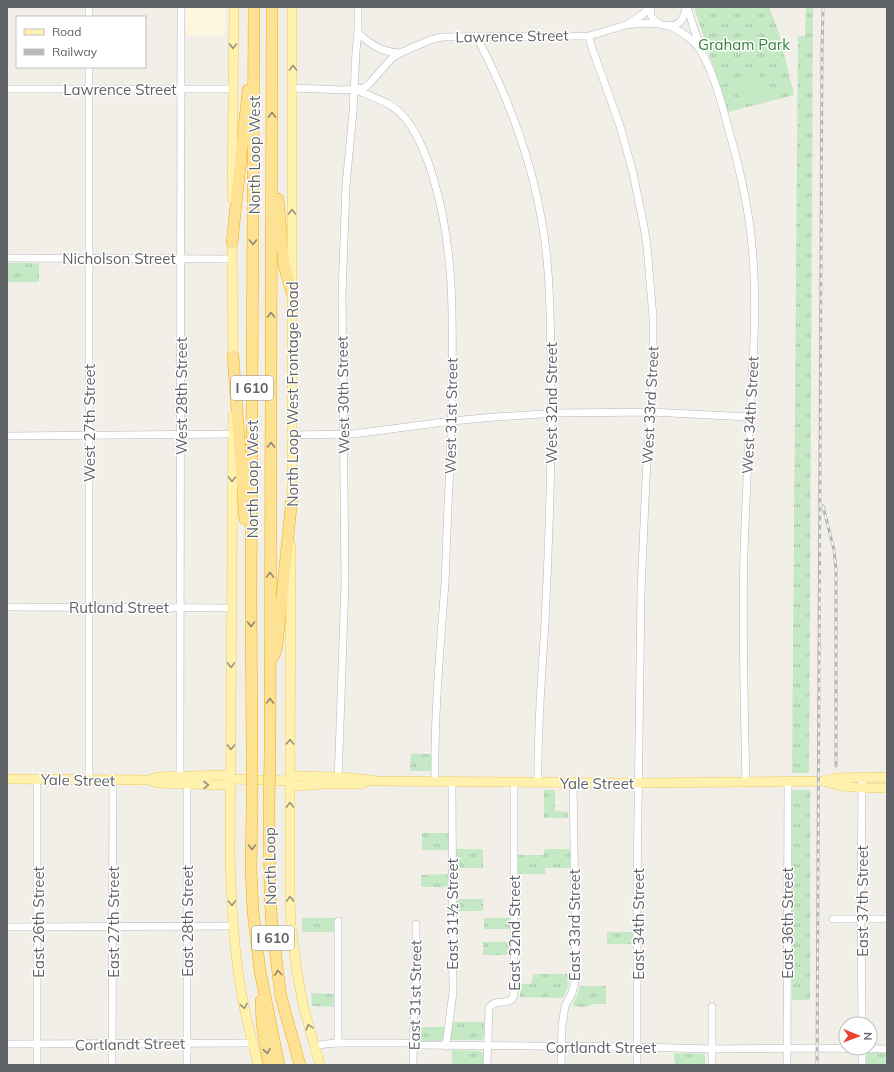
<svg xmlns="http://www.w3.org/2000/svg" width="894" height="1072" font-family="Mulish,sans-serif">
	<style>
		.commercial { fill: #fef7e0 }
		.grass { fill: url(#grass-tufts) }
		.pitch { fill: #c5e8c5 }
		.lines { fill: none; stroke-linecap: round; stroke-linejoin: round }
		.minor-casing { stroke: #b5b8bc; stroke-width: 8 }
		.major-casing { stroke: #f2c960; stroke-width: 10 }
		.highway-casing { stroke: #f9ab00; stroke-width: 12 }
		.minor { stroke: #fff; stroke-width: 7 }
		.major { stroke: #fff2af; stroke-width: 9 }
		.highway { stroke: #fde293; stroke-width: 11 }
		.rail-casing { stroke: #b6b7b8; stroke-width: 3 }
		.rail { stroke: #fff; stroke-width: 1.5; stroke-dasharray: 4.5; stroke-linecap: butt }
		.highway-bridge-casing { stroke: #f9ab00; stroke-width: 12; stroke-linecap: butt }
		.highway-bridge { stroke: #fde293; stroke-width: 11 }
		.oneway { stroke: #979581 }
		.oneway2 { stroke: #8e8975 }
		.labels { text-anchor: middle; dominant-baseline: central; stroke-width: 3; stroke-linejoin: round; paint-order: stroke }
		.shield { fill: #fff; stroke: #8f9295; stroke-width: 1 }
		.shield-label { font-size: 14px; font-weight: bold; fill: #5f6368 }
		.street-label { font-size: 15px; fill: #5f6368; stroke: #fff }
		.park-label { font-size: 15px; fill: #348238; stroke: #fff }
	</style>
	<defs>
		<pattern id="grass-tufts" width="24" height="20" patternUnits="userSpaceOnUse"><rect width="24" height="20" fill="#c5e8c5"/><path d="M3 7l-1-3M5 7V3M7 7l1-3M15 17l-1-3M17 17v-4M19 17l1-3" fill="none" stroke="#a3c0a4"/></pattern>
	</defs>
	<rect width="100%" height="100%" fill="#f1efe8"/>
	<polygon class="commercial" points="186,7 225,7 225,35 186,36"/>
	<g class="grass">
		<polygon points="694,7 769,7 779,33 794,95 728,112"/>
		<polygon points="806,7 813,7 809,773 792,773 798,36 805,36"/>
		<rect x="7" y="263" width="32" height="19"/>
		<polygon points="411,754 433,754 431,771 410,771"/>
		<polygon points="544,790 555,790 555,811 568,812 568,818 544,818"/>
		<polygon points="793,790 810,790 810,1000 792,1000 792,793"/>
		<rect x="422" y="833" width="27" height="17"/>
		<rect x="455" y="849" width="28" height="19"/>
		<polygon points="544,849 570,849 570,868 545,868 545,874 516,874 516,855 544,855"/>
		<polygon points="450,874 450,887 421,887 421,875"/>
		<rect x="455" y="899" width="28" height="12"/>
		<rect x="302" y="918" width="33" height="14"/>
		<rect x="484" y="918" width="28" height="11"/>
		<rect x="607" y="932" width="26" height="12"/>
		<rect x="483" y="942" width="29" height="13"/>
		<polygon points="533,974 571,974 568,987 563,998 520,997 520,984 532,984"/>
		<polygon points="580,986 606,986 606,1004 592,1004 586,1007 572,1006 577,996"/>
		<polygon points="311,993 335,994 335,1007 312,1006"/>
		<polygon points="452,1022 484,1022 484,1035 482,1040 451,1040"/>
		<polygon points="416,1027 446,1027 443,1039 440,1041 419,1041 417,1038"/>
		<polygon points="452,1050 481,1051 483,1054 483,1064 452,1064"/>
		<polygon points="887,1051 887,1065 864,1065 864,1053 866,1052"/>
		<polygon points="674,1053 705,1054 705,1065 675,1065"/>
	</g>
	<path class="pitch" d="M756,69l13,25 -1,2 -27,5c-6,-13 -1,-29 15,-32z"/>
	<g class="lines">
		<defs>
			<g id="minor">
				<polyline points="89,7 89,17"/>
				<path d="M651,7c-5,16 19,24 29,15 4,-4 5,-10 6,-15"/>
				<polyline points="687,7 700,47"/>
				<polyline points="628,24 643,14 650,7"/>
				<path d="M670,26c8,4 16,9 23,15 17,17 29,63 35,86 11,39 21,79 24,119 5,51 2,101 -1,152 -3,51 -5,102 -7,153 -2,77 0,154 2,231"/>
				<path d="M358,33c13,12 23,19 42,20"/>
				<path d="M476,36c7,13 13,25 19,38 27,59 46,122 52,186 4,41 4,82 4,122 1,80 -2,160 -6,240 -3,53 -8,107 -7,160"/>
				<polyline points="589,36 591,45 620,126 633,173 644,227 647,246 653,317 653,378 646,478 641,592 637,885 637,1065"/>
				<polyline points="293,88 344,90 364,88 369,84 392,58 400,53 430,40 442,37 589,36 626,25 644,23 659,24"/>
				<polyline points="7,89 233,89"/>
				<path d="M354,89c18,8 38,13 51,29 13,16 22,39 28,59 21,68 20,138 19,208 0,41 -2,81 -4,121 -1,26 -2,52 -3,77 -5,67 -11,132 -10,199"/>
				<polyline points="7,258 232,259"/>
				<polyline points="291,435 353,434 452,421 495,417 558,413 651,412 750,417"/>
				<polyline points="7,436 233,434"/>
				<polyline points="7,607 232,608"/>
				<polyline points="37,779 37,1065"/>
				<polyline points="89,780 89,67"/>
				<polyline points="180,780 181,7"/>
				<polyline points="338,782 345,583 342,295 346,185 353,112 356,51 358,33 358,7"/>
				<polyline points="833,919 887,919"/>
				<polyline points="338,921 338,1043"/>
				<polyline points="7,927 233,926"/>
				<polyline points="862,1024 861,919 862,777"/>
				<polyline points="7,1044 253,1043"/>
				<polyline points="315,1046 325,1044 338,1043 406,1043 413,1045 637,1047 712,1049 817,1048 887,1049"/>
				<polyline points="446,1046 453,992 452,782"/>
				<polyline points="112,1065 113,780"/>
				<polyline points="187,1065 187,779"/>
				<polyline points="413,1065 414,1017 416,996 416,924"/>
				<path d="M487,1065l2,-57c7,-11 22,-1 25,-13v-213"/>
				<polyline points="561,1065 562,1026 565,1006 572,993 575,982 576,971 573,782"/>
				<polyline points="712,1065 712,1007"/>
				<polyline points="787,1065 788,782"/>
				<polyline points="862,1065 862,1048"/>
			</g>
			<g id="major">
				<polyline points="232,198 234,7"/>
				<polyline points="232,236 233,362"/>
				<path d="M233,416l-3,436c1,47 3,93 11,138 4,25 11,50 17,75"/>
				<polyline points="292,504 292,7"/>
				<polyline points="291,546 290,781 290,900 291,925 297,972 303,1005 320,1065"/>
				<polyline points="7,779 149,780 158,777 224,775 231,779 290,781 297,776 336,777 353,778 376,781 639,783 823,781 836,778 887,777"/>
				<polyline points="152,781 158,783 224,785 231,779"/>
				<polyline points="290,781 297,786 322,784 358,784 364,783"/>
				<path d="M823,781c21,7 42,7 64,7"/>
			</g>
			<g id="highway">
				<polyline points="278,199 284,265 292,293"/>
				<polyline points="232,243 248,90"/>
				<polyline points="233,356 245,519"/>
				<polyline points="274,656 277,646 292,497"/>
				<polyline points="252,754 251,598 254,7"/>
				<polyline points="270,754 272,7"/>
				<polyline points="269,807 270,895 272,926 281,997 300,1065"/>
				<polyline points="252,808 251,869 253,911 260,971 279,1065"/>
				<polyline points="261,1001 262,1024 269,1065"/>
			</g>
		</defs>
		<use href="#minor" class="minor-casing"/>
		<use href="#major" class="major-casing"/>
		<use href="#highway" class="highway-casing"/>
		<use href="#minor" class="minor"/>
		<use href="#major" class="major"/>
		<use href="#highway" class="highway"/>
		<defs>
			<g id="rail">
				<polyline points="823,506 834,550 836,570 836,766"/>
				<path d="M817,1065c2,-338 4,-676 5,-1014l1,-44"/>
			</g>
		</defs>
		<use href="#rail" class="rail-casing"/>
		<use href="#rail" class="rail"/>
		<defs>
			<g id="highway-bridge">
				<polyline points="269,807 270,754"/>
				<polyline points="252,808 252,754"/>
			</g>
		</defs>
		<use href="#highway-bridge" class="highway-bridge-casing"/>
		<use href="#highway-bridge" class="highway-bridge"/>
	</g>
	<defs><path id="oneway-chevron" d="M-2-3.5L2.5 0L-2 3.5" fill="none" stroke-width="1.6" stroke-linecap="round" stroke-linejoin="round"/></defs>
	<g class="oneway">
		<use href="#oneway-chevron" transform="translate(233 46) rotate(91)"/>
		<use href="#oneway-chevron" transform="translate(293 68) rotate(-90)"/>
		<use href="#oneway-chevron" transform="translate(292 212) rotate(-90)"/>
		<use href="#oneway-chevron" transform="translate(232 479) rotate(91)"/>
		<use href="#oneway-chevron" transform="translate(231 665) rotate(90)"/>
		<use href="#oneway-chevron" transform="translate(290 742) rotate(-90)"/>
		<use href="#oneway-chevron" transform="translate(231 747) rotate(90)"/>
		<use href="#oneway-chevron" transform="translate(206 785)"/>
		<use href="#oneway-chevron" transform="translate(290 805) rotate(-90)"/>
		<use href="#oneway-chevron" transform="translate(290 899) rotate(-92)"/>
		<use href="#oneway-chevron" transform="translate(232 903) rotate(87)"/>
		<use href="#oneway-chevron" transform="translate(244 1006) rotate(79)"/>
		<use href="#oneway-chevron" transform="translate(309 1027) rotate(-106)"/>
	</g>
	<g class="oneway2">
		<use href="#oneway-chevron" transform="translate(272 115) rotate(-90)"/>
		<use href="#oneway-chevron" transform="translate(253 242) rotate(90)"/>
		<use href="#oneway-chevron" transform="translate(271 315) rotate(-90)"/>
		<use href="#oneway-chevron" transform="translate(271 445) rotate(-90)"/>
		<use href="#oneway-chevron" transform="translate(270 575) rotate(-90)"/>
		<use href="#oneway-chevron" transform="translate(251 624) rotate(90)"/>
		<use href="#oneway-chevron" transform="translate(270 701) rotate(-90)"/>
		<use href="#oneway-chevron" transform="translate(252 847) rotate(90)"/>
		<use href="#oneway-chevron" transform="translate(278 973) rotate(-97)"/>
		<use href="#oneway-chevron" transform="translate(267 1051) rotate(79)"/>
	</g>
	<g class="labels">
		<g class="shield">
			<rect x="231" y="376" width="42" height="24" rx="3"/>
			<rect x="252" y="926" width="42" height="24" rx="3"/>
		</g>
		<g class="shield-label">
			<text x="252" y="388">I 610</text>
			<text x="273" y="938">I 610</text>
		</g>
		<g class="street-label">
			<text transform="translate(512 36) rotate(-1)">Lawrence Street</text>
			<text x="120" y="89">Lawrence Street</text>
			<text transform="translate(254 155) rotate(-90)">North Loop West</text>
			<text x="119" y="258">Nicholson Street</text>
			<text transform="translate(292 394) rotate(-90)">North Loop West Frontage Road</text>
			<text transform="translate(343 395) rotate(-91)">West 30th Street</text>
			<text transform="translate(181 396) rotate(-90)">West 28th Street</text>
			<text transform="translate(551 403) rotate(-90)">West 32nd Street</text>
			<text transform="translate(650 405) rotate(-87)">West 33rd Street</text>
			<text transform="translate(750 415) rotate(-87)">West 34th Street</text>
			<text transform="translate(451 416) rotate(-89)">West 31st Street</text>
			<text transform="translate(89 423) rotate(-90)">West 27th Street</text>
			<text transform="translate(252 479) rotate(-90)">North Loop West</text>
			<text x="119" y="607">Rutland Street</text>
			<text transform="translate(78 780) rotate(1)">Yale Street</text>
			<text x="597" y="783">Yale Street</text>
			<text transform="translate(270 866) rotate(-91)">North Loop</text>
			<text transform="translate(862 901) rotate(-90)">East 37th Street</text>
			<text transform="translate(452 914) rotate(-90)">East 31½ Street</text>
			<text transform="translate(187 921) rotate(-90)">East 28th Street</text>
			<text transform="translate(38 922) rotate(-90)">East 26th Street</text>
			<text transform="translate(113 922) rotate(-90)">East 27th Street</text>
			<text transform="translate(787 923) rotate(-90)">East 36th Street</text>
			<text transform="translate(638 924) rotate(-90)">East 34th Street</text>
			<text transform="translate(574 925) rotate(-90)">East 33rd Street</text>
			<text transform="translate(514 933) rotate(-90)">East 32nd Street</text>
			<text transform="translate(415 995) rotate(-89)">East 31st Street</text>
			<text transform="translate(130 1044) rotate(-1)">Cortlandt Street</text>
			<text x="601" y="1047">Cortlandt Street</text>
		</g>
		<g class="park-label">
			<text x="744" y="44">Graham Park</text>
		</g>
	</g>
	<rect width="894" height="1072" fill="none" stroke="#5f6368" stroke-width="16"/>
	<rect x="16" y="16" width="130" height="52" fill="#ffffff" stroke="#bfc1c3"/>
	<rect x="24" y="29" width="20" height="6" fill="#fff2af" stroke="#bfc1c3"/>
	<text x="52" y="36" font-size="12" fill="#5f6368">Road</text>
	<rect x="24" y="49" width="20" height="6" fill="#b6b7b8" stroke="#bfc1c3"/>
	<text x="52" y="56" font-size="12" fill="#5f6368">Railway</text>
	<g transform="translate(858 1036) rotate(91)"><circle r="19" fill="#ffffff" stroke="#bfc1c3"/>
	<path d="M0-3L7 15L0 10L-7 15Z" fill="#ea4335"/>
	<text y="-6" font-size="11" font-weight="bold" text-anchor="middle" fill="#5f6368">N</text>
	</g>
</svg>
